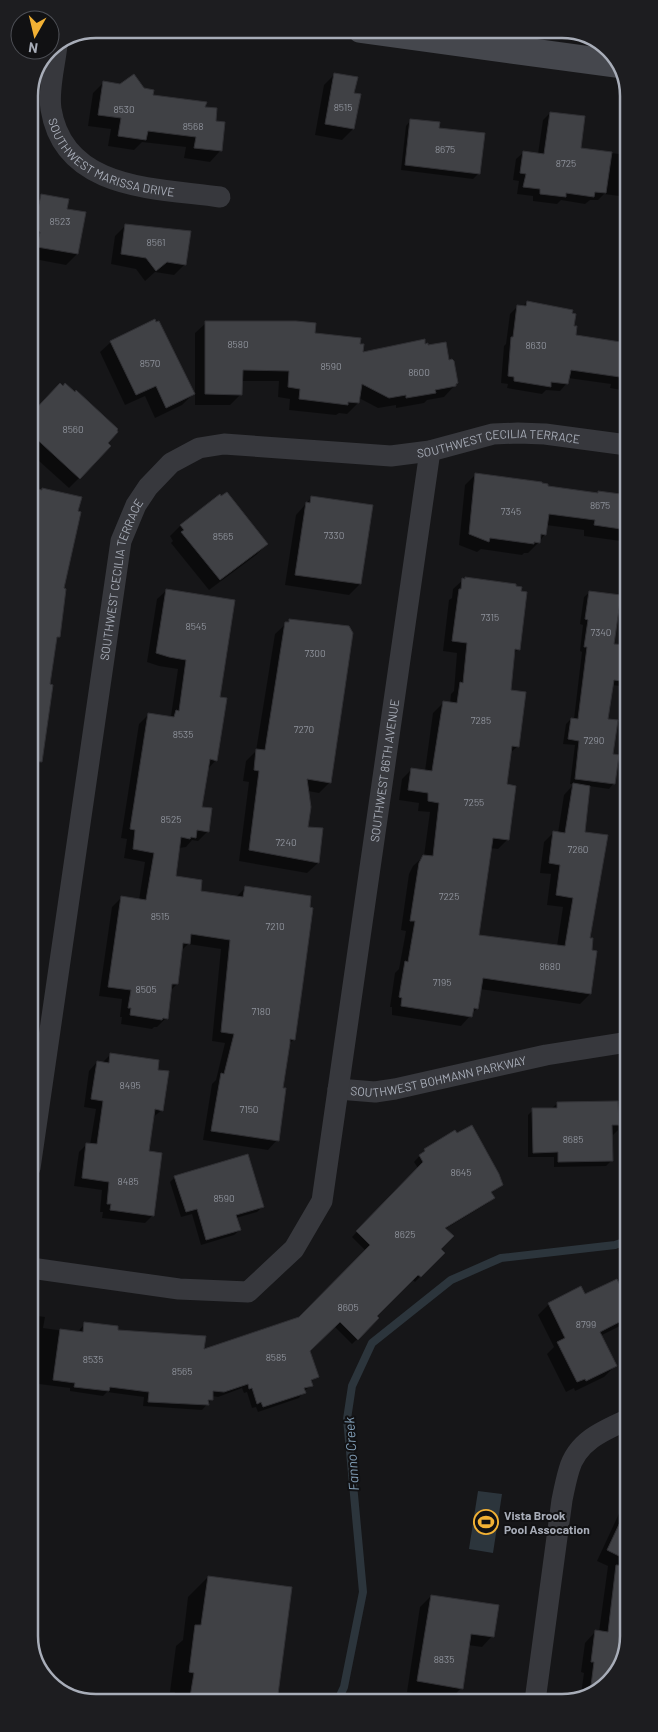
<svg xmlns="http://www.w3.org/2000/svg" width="658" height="1732" font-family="Barlow,sans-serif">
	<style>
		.water { fill: #2c353c }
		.shadow { fill: #0007 }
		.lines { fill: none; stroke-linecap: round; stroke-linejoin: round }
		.stream { stroke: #2c353c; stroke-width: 8 }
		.building { fill: #404145; stroke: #303034 }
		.street { stroke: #37383d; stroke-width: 21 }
		.secondary { stroke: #45474d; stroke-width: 28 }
		.labels { text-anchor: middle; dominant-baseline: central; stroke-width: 4; stroke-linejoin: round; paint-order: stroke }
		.number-label { font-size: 10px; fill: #8e929b }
		.street-label { font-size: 12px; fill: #a8adb8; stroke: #111113 }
		.poi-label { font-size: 12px; font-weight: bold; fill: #a8adb8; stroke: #111113; text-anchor: start }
		.water-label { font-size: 14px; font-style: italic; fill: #7f9bb3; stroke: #111113 }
		.rim { fill: none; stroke: #a8adb8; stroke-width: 2.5 }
	</style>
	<rect width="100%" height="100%" fill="#161618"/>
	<polygon class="water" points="478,1491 502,1494 493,1553 469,1549"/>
	<g class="shadow">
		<polygon points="334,75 353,94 353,129 342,140 315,135 324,85"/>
		<polygon points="103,83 144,90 151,96 204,108 214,122 220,151 210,162 184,158 186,147 142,142 134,150 108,146 111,129 88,126 93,93"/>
		<polygon points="550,113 580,149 627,155 627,197 604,194 598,200 590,200 585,204 561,200 557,204 533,201 533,196 517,194 519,181 513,180 516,159 524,152 538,154 543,120"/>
		<polygon points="411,120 438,129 478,174 473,179 401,170 406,126"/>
		<polygon points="42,196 65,210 84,213 77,254 66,265 29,258 29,215 31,206"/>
		<polygon points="126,225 189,232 185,264 174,275 155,272 145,281 136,269 111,264 115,236"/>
		<polygon points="527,302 571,314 575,336 620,343 620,340 627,332 627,391 610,388 611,384 568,378 567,383 560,391 546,390 542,394 507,388 508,384 501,383 504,346 506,344 510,314 518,306 522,307"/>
		<polygon points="206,323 314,334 359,345 361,353 424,345 448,362 457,383 444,397 427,400 424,403 396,408 396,405 378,408 359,398 358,403 347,414 339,413 336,415 289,410 290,399 278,397 279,381 241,381 241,394 230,405 195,405 195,333"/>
		<polygon points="111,342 193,394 182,405 155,418 145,396 125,405 100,352"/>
		<polygon points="29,417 79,478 69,488 29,452"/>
		<polygon points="476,474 546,487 628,497 628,542 584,536 584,530 546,525 545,534 539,542 528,553 524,553 522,555 481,549 477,552 459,545 465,485"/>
		<polygon points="29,489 41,491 43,489 62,589 58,637 55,640 30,828"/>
		<polygon points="219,496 267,544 256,555 209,590 171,543 173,541 170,536 180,526"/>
		<polygon points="312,497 371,506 360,584 349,595 285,585 296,515"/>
		<polygon points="465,578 518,649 513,655 510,691 518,746 509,754 506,785 508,839 498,849 490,848 478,936 557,946 563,907 547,905 551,874 540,873 544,842 554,832 558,833 564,795 574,784 570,784 575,745 563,744 566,724 571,719 574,719 582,652 580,651 583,625 580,624 584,597 590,592 613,645 628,647 628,687 612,685 607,720 614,783 609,789 589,786 583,833 589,939 590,951 595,952 590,994 580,1004 480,989 477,1008 461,1026 392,1015 392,1007 390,1007 395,973 399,969 406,931 401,930 409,874 413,866 424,856 430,812 418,811 419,803 399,800 402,779 412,769 425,771 433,713 443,703 450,704 451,694 454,691 457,653 443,651 449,600 452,598 453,589"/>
		<polygon points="167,590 218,698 216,760 207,770 200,808 208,831 198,841 192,840 186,847 179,848 174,877 199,892 236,897 245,888 294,1039 288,1045 277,1140 268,1150 203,1140 212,1084 216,1080 225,1043 212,1041 221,949 188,944 181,951 177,984 170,991 166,1018 157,1027 154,1027 152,1029 121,1024 122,1017 120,1017 122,999 99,996 112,907 122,897 139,900 145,862 124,858 127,839 121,838 139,724 148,715 170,718 171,716 178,669 159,666 147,662 157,599"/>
		<polygon points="290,620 330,782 319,793 308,791 307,828 318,863 307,873 239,861 249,782 243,781 246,761 256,751 275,634"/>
		<polygon points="111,1054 157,1071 162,1110 152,1118 148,1152 153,1215 145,1223 102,1218 103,1212 100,1212 102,1190 74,1186 79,1152 87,1144 90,1145 96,1109 84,1107 89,1071 97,1062 103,1062"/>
		<polygon points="617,1102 618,1130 613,1135 611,1134 611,1161 606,1166 554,1167 554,1157 528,1157 528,1115 533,1110 552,1108 558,1103"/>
		<polygon points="425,1150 501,1185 491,1193 493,1198 488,1203 445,1229 439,1249 443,1253 415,1282 412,1279 376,1317 378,1319 352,1344 334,1326 309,1351 318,1376 310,1382 312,1385 304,1391 299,1398 258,1412 256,1407 252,1408 247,1392 244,1393 242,1388 218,1397 212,1396 211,1400 202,1410 143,1406 144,1397 107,1392 103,1396 70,1391 70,1388 31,1383 31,1315 45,1317 43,1328 79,1333 80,1329 85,1324 203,1350 300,1318 366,1251 352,1237 418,1168 414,1162"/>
		<polygon points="175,1177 262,1207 257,1212 236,1218 240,1230 234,1235 201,1245 192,1214 181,1217 170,1182"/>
		<polygon points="584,1296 629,1307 629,1318 622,1325 600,1336 615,1366 604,1377 575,1391 574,1388 566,1392 547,1354 554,1347 538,1315 549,1304"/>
		<polygon points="629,1492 629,1636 615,1677 580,1701 584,1673 581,1672 585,1643 595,1632 599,1632 608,1566 597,1561"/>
		<polygon points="208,1577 290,1588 275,1702 173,1703 175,1692 170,1692 176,1646 183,1640 188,1597"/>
		<polygon points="431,1596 492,1636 482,1647 468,1645 461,1688 451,1699 407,1692 420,1607"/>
	</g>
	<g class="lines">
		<polyline class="stream" points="337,1702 344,1687 363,1592 347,1419 352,1386 372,1343 451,1280 501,1258 615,1245 629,1240"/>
	</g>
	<g class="building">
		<polygon points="334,73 358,77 354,93 361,94 354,129 325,124"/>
		<polygon points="134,74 144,88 154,90 153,95 207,102 205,107 217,108 216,121 225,122 222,151 194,148 196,137 148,131 146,140 118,136 121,118 98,115 103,81 120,84"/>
		<polygon points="550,112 585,116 581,148 612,152 606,193 595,192 594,197 566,193 566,197 540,194 540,189 523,187 526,174 520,173 523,151 544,154"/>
		<polygon points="410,119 440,122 439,128 485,133 480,174 405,165"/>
		<polygon points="41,194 69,199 67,209 86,212 78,254 37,247 40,232 34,230"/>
		<polygon points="125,224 191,231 186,265 167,262 156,271 146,258 121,254"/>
		<polygon points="527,301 573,310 572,313 576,314 574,326 577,326 576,335 627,343 627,378 571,370 568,384 551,382 551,387 514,381 514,377 508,376 511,337 513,337 517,305 526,306"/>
		<polygon points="155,319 156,322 159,321 195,394 166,408 156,386 136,395 110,341"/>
		<polygon points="205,321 296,321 316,323 315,333 361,338 360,344 364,344 363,352 425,339 425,344 428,343 428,345 446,342 449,360 452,359 454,361 458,383 456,384 456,386 435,390 436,393 406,398 406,395 389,398 362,384 359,403 348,402 348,405 299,399 300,389 288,387 289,371 243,370 242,395 205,394"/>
		<polygon points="60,383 63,386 65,383 75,392 76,390 118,429 117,430 118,432 108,443 111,446 80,479 29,432 29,416"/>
		<polygon points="475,473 542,482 542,483 548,484 548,486 598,493 598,491 628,495 628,530 594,525 595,520 549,514 546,535 541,534 540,543 534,542 534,544 490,538 489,542 469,534"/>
		<polygon points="29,487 42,490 42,488 82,497 78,511 81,512 64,588 66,589 60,637 57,637 50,684 53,685 42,762 30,761"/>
		<polygon points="227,492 268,544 220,580 181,532 184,530 180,525 220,494 221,496"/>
		<polygon points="311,496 373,505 361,584 295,575 306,502 310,503"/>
		<polygon points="465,577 516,584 516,586 522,587 521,591 527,592 520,650 515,649 511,690 526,692 519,747 512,746 507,784 516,786 509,840 493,838 479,935 565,946 573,898 556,895 560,865 549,863 553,831 565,833 573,783 590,786 585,832 608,835 590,938 593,938 592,950 597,951 591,994 483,978 478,1009 474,1008 472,1017 401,1006 402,998 399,997 405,961 408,962 415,921 410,921 419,863 423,855 433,856 439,803 428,801 428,793 408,790 411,768 432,771 443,701 457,703 460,682 463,683 467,643 452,641 459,589 461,589 462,578 465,579"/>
		<polygon points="166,589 235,600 220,697 227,698 217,761 210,759 202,807 212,808 209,832 197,830 196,838 191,837 190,839 181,837 176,876 202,880 201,891 243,897 245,886 311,896 310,907 313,908 302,990 295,1040 290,1039 290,1043 283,1088 286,1088 279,1141 211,1131 221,1073 224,1074 234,1034 221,1032 230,940 191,934 190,944 183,943 178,984 172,984 168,1019 163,1018 162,1020 130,1015 131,1008 128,1008 131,990 108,987 121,896 146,900 154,853 133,849 135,830 130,829 148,713 174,717 176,710 179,711 186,660 169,657 156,653"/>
		<polygon points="589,591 621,595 614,644 628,645 628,682 614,680 608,719 618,720 613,754 619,755 615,784 575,779 579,741 568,739 571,718 578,719 587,647 584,647 588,620 585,619"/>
		<polygon points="289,619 349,626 353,633 331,783 307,779 311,807 308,827 323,828 319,863 249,850 259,771 254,770 256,749 265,750 285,622 289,622"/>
		<polygon points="110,1053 159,1060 158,1070 169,1071 163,1111 155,1109 149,1151 162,1153 154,1216 110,1210 111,1204 107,1204 109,1182 82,1178 86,1143 97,1144 103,1101 91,1099 97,1061 109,1063"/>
		<polygon points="618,1101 619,1125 612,1125 613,1161 558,1162 558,1152 533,1153 532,1108 557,1108 557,1102"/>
		<polygon points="472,1125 499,1174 503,1185 491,1192 495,1198 445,1228 454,1236 441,1249 445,1253 421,1277 418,1275 377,1316 379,1318 358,1340 340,1322 310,1351 319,1377 311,1380 313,1386 304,1388 306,1393 263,1407 261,1402 257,1404 252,1388 249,1389 248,1384 224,1392 213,1391 213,1400 208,1400 209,1405 148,1402 149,1392 110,1387 109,1391 74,1387 75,1383 53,1380 60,1329 83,1332 84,1322 118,1326 118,1330 206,1336 204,1349 299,1317 370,1245 356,1231 423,1162 419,1155 425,1151 424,1149 455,1130 457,1133"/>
		<polygon points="248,1154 264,1207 236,1215 241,1230 206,1240 197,1209 186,1212 174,1176"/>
		<polygon points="617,1279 629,1304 629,1317 600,1332 617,1366 586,1381 585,1379 577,1382 557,1342 565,1338 548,1303 581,1286 585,1294"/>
		<polygon points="629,1503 629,1561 607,1550"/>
		<polygon points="616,1565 629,1566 629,1636 615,1677 590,1694 594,1662 591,1662 595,1630 608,1632"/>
		<polygon points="208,1576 292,1587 277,1702 228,1702 190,1697 194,1673 189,1672 195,1625 201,1625"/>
		<polygon points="431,1595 499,1605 494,1637 471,1634 463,1689 417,1681"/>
	</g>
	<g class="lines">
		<g class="street">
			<path id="s1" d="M57,45c-2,20 -9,44 -6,64 13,82 106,79 169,88"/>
			<polyline points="507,49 509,29"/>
			<path id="s2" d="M338,1089l37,3 20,-3 151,-34 82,-13"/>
			<path id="s3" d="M30,1168l91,-627 15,-36 12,-18 23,-24 28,-15 25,-4 167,12 39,-5 63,-17 25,-1 27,1 82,11"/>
			<path id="s4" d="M31,1268l148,21 69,3 46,-43 28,-48 108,-750"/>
			<path d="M535,1701l27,-201c2,-10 4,-20 7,-30 8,-29 35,-40 60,-51"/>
		</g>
		<polyline class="secondary" points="361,29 618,64"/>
	</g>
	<defs>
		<symbol id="stadium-ring" viewBox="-11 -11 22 22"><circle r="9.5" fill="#111113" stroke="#f2b134" stroke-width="1.5"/><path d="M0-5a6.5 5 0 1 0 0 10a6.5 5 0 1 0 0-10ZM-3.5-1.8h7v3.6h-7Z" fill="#f2b134"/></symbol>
	</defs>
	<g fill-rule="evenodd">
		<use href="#stadium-ring" x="472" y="1508" width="28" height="28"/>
	</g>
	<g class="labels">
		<g class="number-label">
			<text x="343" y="107">8515</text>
			<text x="124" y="109">8530</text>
			<text x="193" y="126">8568</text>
			<text x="445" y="149">8675</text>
			<text x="566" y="163">8725</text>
			<text x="60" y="221">8523</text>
			<text x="156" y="242">8561</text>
			<text x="238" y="344">8580</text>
			<text x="536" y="345">8630</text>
			<text x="150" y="363">8570</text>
			<text x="331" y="366">8590</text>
			<text x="419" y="372">8600</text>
			<text x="73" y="429">8560</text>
			<text x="600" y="505">8675</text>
			<text x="511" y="511">7345</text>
			<text x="334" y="535">7330</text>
			<text x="223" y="536">8565</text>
			<text x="490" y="617">7315</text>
			<text x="196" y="626">8545</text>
			<text x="601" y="632">7340</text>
			<text x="315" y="653">7300</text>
			<text x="481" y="720">7285</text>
			<text x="304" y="729">7270</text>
			<text x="183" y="734">8535</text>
			<text x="594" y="740">7290</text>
			<text x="474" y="802">7255</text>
			<text x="171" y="819">8525</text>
			<text x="286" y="842">7240</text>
			<text x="578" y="849">7260</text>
			<text x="449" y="896">7225</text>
			<text x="160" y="916">8515</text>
			<text x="275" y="926">7210</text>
			<text x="550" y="966">8680</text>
			<text x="442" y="982">7195</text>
			<text x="146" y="989">8505</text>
			<text x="261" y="1011">7180</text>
			<text x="130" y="1085">8495</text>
			<text x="249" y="1109">7150</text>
			<text x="573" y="1139">8685</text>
			<text x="461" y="1172">8645</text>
			<text x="128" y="1181">8485</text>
			<text x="224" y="1198">8590</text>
			<text x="405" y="1234">8625</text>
			<text x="348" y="1307">8605</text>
			<text x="586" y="1324">8799</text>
			<text x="276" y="1357">8585</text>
			<text x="93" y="1359">8535</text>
			<text x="182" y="1371">8565</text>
			<text x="444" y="1659">8835</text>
		</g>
		<g class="street-label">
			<text stroke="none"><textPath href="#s1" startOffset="150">SOUTHWEST MARISSA DRIVE</textPath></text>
			<text stroke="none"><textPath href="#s3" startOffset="1061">SOUTHWEST CECILIA TERRACE</textPath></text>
			<text stroke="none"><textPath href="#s3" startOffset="596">SOUTHWEST CECILIA TERRACE</textPath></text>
			<text stroke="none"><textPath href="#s4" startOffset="772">SOUTHWEST 86TH AVENUE</textPath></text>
			<text stroke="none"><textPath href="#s2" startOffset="102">SOUTHWEST BOHMANN PARKWAY</textPath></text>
		</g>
		<g class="poi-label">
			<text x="504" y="1515">Vista Brook<tspan x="504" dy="14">Pool Assocation</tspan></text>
		</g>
		<g class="water-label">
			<text transform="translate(351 1454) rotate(-94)">Fanno Creek</text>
		</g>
	</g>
	<path d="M0 0H658V1732H0ZM96 38H562A58 58 0 0 1 620 96V1636A58 58 0 0 1 562 1694H96A58 58 0 0 1 38 1636V96A58 58 0 0 1 96 38Z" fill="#1d1d20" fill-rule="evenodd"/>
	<path class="rim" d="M96 38H562A58 58 0 0 1 620 96V1636A58 58 0 0 1 562 1694H96A58 58 0 0 1 38 1636V96A58 58 0 0 1 96 38Z"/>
	<g transform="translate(35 35) rotate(188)"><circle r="24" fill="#111113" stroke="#4d4f55"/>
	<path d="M0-4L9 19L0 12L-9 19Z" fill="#f2b134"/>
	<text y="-8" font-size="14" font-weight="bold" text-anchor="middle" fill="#a8adb8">N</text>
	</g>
</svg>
